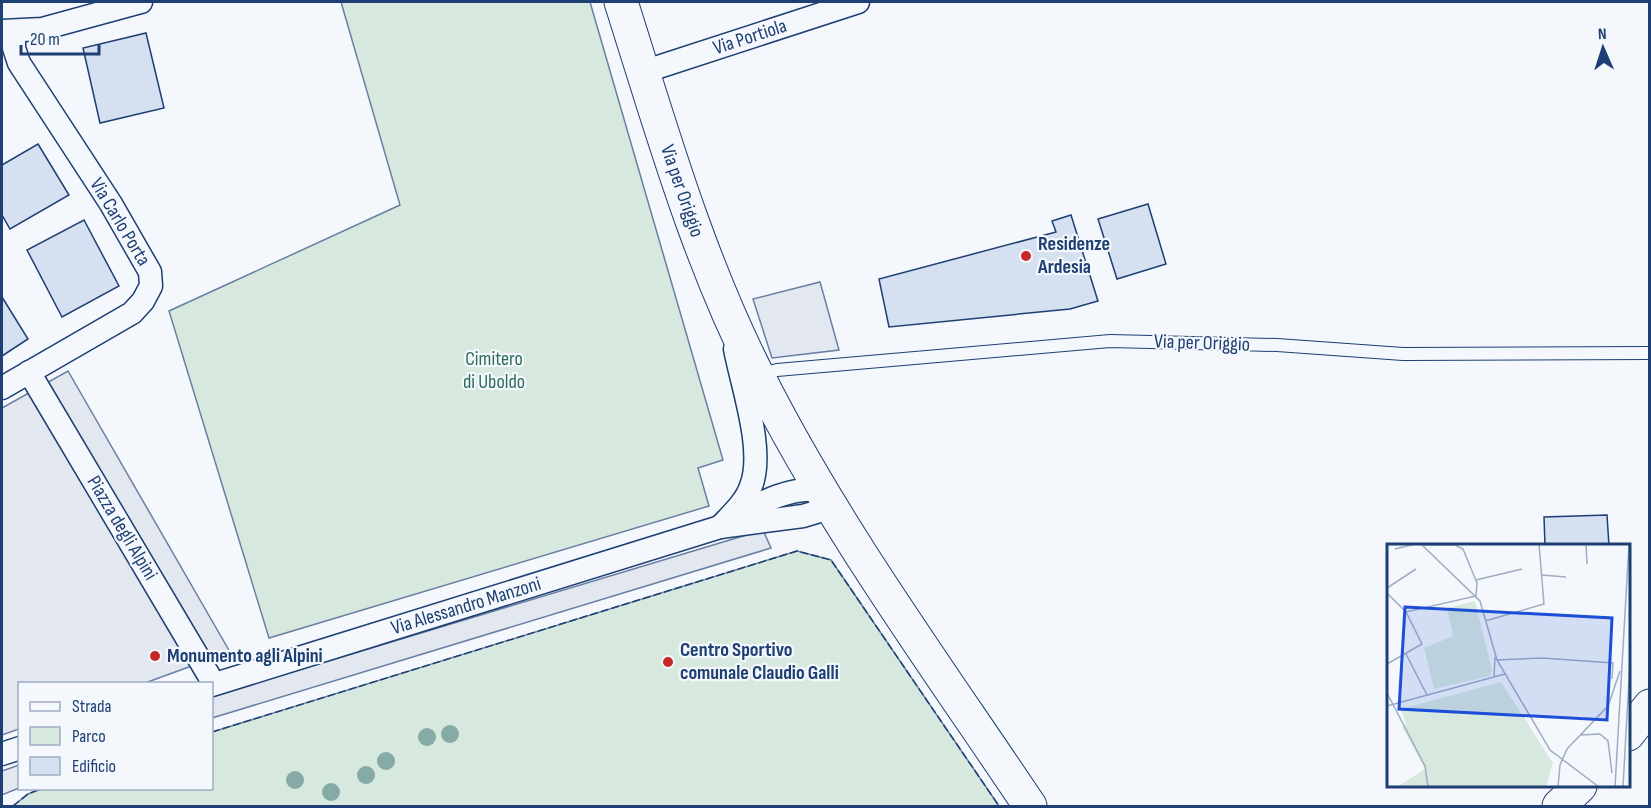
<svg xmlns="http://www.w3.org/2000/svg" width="1651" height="808" font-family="'Sofia Sans Condensed',sans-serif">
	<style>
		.green { fill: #d7e8df; stroke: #687fa3; stroke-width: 1.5 }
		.parking { fill: #e3e8f0; stroke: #687fa3; stroke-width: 1.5 }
		.building { fill: #d5e0f0; stroke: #1d3f73; stroke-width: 1.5 }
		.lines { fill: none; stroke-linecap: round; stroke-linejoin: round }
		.lane-casing { stroke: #1d3f73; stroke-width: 14 }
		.street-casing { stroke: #1d3f73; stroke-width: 25 }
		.secondary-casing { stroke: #1d3f73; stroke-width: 35 }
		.highway-casing { stroke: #1d3f73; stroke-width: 35 }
		.lane { stroke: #f4f7fb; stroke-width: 12 }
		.street { stroke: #f4f7fb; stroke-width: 22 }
		.secondary { stroke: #f4f7fb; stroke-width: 33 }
		.highway { stroke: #f4f7fb; stroke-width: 33 }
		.fence { stroke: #1d3f73; stroke-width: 1.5; stroke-dasharray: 8 3; stroke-linecap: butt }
		.tree { fill: #86aba6 }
		.poi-dot { fill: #c62828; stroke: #f4f7fb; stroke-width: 2 }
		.labels { text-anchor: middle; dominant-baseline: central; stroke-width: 4.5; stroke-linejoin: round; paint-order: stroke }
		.street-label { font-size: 20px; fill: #1d3f73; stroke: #f4f7fb }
		.poi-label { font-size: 20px; font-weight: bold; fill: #1d3f73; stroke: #f4f7fb; text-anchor: start }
		.park-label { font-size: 20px; fill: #2c6c60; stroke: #f4f7fb }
		.inset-road { fill: none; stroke: #9eadc5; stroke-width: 1.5 }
		.view { fill: #1d4ed8; fill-opacity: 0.15; stroke: #1d4ed8; stroke-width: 3 }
		.inset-edge { fill: none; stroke: #1d3f73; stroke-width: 3 }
	</style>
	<rect width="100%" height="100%" fill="#f4f7fb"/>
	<g class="green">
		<polygon points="341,2 590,2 723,460 698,468 709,506 269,638 169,311 400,205"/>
		<polygon points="797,551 831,560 999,806 13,806 28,794 42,789 212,788 212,732"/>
	</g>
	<g class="parking">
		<polygon points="820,282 839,350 772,358 753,299"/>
		<polygon points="68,371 230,652 145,683 20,684 19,729 2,735 2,408"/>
		<polygon points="763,530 771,548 212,718 212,696"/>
		<polygon points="19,765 19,788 2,795 2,771"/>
	</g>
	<g class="building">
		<polygon points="146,33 164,108 100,123 83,48"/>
		<polygon points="38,144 69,195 10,229 2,215 2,165"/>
		<polygon points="1148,204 1166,264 1117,279 1098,219"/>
		<polygon points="1071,215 1098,301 1070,309 889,327 879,279 1056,232 1052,221"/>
		<polygon points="84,220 119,286 62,317 27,250"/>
		<polygon points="2,297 28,339 2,356"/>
		<polygon points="1607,515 1609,546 1545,546 1544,517"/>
	</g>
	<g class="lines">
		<defs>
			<polyline id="lane" points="758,375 777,370 1110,341 1277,345 1403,354 1650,353"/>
			<g id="street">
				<polyline points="2,31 42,29 141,2"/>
				<polyline points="643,72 858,2"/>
				<polyline points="29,372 214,684"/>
				<polyline points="2,388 132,313 143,301 151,286 150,272 111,204 19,63 14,48 14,33"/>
				<path d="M734,518c27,-16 57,-32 89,-28"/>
				<path d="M720,527c11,-12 26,-25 31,-41 14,-35 -9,-100 -16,-137"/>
				<polyline points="212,685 720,527 803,516 833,507"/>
				<polyline points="2,754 20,748"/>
			</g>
			<path id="secondary" d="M621,2c40,126 76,254 136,372 75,150 180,293 273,432"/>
			<g id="highway">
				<polyline points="1628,734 1650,706"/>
				<polyline points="1559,806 1580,786"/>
			</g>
		</defs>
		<use href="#lane" class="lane-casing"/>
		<use href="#street" class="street-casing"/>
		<use href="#secondary" class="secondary-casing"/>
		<use href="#highway" class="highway-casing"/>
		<use href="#lane" class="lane"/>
		<use href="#street" class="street"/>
		<use href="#secondary" class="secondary"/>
		<use href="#highway" class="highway"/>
		<g class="fence">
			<polyline points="212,732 797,551 831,560 999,806"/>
			<polyline points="13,806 28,794 42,788"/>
		</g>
	</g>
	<g class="tree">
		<circle cx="450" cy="734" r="9"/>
		<circle cx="427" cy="737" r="9"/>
		<circle cx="386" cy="761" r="9"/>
		<circle cx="366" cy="775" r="9"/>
		<circle cx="295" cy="780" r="9"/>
		<circle cx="331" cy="792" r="9"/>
	</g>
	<g class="poi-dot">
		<circle cx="1026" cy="256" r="6"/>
		<circle cx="155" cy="656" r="6"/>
		<circle cx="668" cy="662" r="6"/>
	</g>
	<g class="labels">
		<g class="street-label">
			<text transform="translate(750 37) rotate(-18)">Via Portiola</text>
			<text transform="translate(682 191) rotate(71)">Via per Origgio</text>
			<text transform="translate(120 222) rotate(59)">Via Carlo Porta</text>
			<text transform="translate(1202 343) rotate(2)">Via per Origgio</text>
			<text transform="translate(122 528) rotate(59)">Piazza degli Alpini</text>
			<text transform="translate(466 606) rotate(-17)">Via Alessandro Manzoni</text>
		</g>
		<g class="poi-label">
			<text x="1038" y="244">Residenze<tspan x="1038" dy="23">Ardesia</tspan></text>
			<text x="680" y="650">Centro Sportivo<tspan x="680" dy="23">comunale Claudio Galli</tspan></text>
			<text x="167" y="656">Monumento agli Alpini</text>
		</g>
		<g class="park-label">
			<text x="494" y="359">Cimitero<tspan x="494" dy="23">di Uboldo</tspan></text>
		</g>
	</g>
	<g transform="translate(1387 544)">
		<rect width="243" height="243" fill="#f4f7fb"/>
		<path d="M88,57l17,69 -2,6 -56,13 -10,-41 29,-12 -6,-28zM114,138l52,81 -7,24h-149l28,-18 -23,-42 4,-2 -5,-16z" fill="#d7e8df"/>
		<path class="inset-road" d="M34,0l59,57 17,59 53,90 49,37M199,0l1,20M8,5l20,-5M155,31l24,2M89,36l46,-11M0,44l29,-19M0,49l19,19 70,-16 1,-13 -14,-34 -8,-4h-32M98,77l59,-17 -5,-60M19,110l21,41M110,116l45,-2 71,5 -1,16M0,120l35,-20 -16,-32M107,132l1,-19M0,149l38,73 3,21M0,162l118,-32M193,191l20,-1 8,7 4,32M171,243l2,-22 7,-16 41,-43 12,-35M228,243l14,-243M236,243l7,-125"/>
		<path class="view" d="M18,63l207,11 -5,102 -208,-11z"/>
		<rect width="243" height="243" class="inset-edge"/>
	</g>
	<rect width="1651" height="808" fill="none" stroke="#1d3f73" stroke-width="6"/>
	<rect x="18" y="682" width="195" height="108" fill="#f4f7fb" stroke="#9eadc5" stroke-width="1.5"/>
	<rect x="30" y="702" width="30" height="9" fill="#f4f7fb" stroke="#9eadc5" stroke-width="1.5"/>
	<text x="72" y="712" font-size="18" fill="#1d3f73">Strada</text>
	<rect x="30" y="727" width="30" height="18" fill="#d7e8df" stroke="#9eadc5" stroke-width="1.5"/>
	<text x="72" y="742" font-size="18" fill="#1d3f73">Parco</text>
	<rect x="30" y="757" width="30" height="18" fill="#d5e0f0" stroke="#9eadc5" stroke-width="1.5"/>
	<text x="72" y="772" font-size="18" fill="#1d3f73">Edificio</text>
	<g transform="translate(1603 48) rotate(357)" stroke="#f4f7fb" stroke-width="4.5" paint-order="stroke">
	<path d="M0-4.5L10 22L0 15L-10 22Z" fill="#1d3f73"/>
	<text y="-9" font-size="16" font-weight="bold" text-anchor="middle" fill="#1d3f73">N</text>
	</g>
	<path d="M21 45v9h78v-9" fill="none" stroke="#1d3f73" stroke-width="3"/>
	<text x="30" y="45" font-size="18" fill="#1d3f73" stroke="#f4f7fb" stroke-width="4.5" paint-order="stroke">20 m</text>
</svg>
